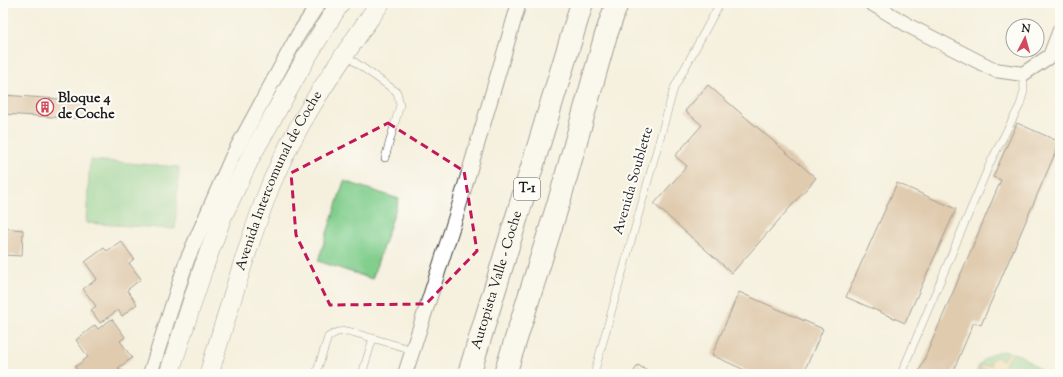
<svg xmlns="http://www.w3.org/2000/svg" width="1063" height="377" font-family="'Sorts Mill Goudy',serif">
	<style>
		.green { fill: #82ce8d; stroke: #4f7554 }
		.sand { fill: #eeda9e; stroke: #857b5d }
		.building { fill: #c59d76 }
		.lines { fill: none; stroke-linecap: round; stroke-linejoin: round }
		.service-casing { stroke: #3d3c39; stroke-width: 8 }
		.minor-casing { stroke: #3d3c39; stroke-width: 16 }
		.secondary-casing { stroke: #3d3c39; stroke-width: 20 }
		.motorway-casing { stroke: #3d3c39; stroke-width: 24 }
		.service { stroke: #fff; stroke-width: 7 }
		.minor { stroke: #fff; stroke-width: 14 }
		.secondary { stroke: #fff; stroke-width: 19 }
		.motorway { stroke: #fff; stroke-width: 22 }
		.marked { fill: none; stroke: #c2185b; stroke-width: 3; stroke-dasharray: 8 5; stroke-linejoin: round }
		.labels { text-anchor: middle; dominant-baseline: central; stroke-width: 4; stroke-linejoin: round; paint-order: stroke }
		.shield { fill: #fdfcf7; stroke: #605f5e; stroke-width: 1 }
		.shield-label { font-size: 13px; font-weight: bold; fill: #1c1c1c }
		.poi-label { font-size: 14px; font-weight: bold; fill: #1c1c1c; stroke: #fdfcf7; text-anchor: start }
		.street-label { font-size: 14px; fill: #1c1c1c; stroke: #fdfcf7 }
	</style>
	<rect width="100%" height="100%" fill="#fdfcf7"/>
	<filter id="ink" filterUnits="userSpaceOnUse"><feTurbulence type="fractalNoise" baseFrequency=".025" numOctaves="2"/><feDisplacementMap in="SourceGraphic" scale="8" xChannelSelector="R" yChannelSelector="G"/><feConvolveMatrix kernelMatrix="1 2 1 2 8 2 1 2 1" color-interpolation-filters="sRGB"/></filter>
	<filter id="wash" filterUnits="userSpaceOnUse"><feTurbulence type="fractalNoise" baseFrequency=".012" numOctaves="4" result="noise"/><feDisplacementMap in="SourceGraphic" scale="16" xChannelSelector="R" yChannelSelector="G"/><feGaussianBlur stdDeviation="0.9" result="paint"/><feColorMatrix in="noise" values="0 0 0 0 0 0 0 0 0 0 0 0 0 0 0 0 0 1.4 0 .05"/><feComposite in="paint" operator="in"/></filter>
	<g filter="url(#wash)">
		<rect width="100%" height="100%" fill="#f5f0de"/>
		<g class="green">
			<polygon points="90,160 179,167 175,229 86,223"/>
			<polygon points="344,181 399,199 372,279 318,261"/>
			<path d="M1003,351l17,4 26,19h-70c3,-13 13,-21 27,-23z"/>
		</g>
		<polygon class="sand" points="1010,352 1013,353 1004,365 1027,374 991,374 992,369 979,369 980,366 991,365 991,361 996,357 1003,360"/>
		<g id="blocks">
			<g class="building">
				<polygon points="708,85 816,178 732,273 654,204 687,166 675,156 702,125 685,111"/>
				<polygon points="3,95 86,101 86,119 3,114"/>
				<polygon points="1017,123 1060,142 981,325 974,322 952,374 918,374 1001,180 993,177"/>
				<polygon points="897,183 956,209 905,323 846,297"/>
				<polygon points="3,228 23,230 22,256 3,255"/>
				<polygon points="121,241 134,259 129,263 141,279 127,290 137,304 122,316 118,310 100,323 91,310 96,306 83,289 97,279 85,262 104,248 107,251"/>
				<polygon points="739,292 823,329 803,374 751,374 751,373 712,355"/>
				<polygon points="112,319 125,337 120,341 132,358 118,368 123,374 80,374 75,367 88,357 76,340 95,325 98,329"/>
				<polygon points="638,365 652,374 632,374"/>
			</g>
		</g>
	</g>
	<g filter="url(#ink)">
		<use href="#blocks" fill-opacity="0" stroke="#3d3c39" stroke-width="1"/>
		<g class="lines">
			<defs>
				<g id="service">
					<polyline points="345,55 397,92 400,105 385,158"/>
					<polyline points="316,374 328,337 337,332 348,331 413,350"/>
					<polyline points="362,374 373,338"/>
					<polyline points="594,374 674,88 720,3"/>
					<polyline points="901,374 991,161 1020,105 1024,91 1023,74"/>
				</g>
				<g id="minor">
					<polyline points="871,3 911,27 995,70 1023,74 1050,56 1060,30"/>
					<polyline points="150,374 187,260 232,157 298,35 319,3"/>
					<polyline points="405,374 456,216 519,3"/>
				</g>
				<g id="secondary">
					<polyline points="169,374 203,269 222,217 252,154 306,58 340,3"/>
					<path id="s1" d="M209,374c19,-63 38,-128 62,-190 27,-65 69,-123 109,-181"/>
				</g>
				<g id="motorway">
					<path id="s2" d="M469,374l113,-371"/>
					<polyline points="505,374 560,198 605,38 617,3"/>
				</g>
			</defs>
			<use href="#service" class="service-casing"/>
			<use href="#minor" class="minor-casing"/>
			<use href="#secondary" class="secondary-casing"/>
			<use href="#motorway" class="motorway-casing"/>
			<use href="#service" class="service"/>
			<use href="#minor" class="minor"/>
			<use href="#secondary" class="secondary"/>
			<use href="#motorway" class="motorway"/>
		</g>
	</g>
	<path d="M0 0H1063V377H0ZM388,123l76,48 13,80 -51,53 -96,1 -34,-70 -5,-62z" fill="#f5f0de" fill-opacity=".55" fill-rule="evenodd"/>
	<path class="marked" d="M388,123l76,48 13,80 -51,53 -96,1 -34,-70 -5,-62z"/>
	<defs>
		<symbol id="building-ring" viewBox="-11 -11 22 22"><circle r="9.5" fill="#fdfcf7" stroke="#d1495b" stroke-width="1.5"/><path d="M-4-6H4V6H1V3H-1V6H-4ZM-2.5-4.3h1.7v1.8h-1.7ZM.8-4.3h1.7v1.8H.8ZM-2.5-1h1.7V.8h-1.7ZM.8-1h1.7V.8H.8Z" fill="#d1495b"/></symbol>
	</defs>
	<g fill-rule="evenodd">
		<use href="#building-ring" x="35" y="97" width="20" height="20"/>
	</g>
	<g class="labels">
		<rect class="shield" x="514" y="178" width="26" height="22" rx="3"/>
		<g class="shield-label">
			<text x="527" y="189">T-1</text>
		</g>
		<g class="poi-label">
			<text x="58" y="99">Bloque 4<tspan x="58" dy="16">de Coche</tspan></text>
		</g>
		<g class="street-label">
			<text transform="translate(634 181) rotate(-74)">Avenida Soublette</text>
			<text stroke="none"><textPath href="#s1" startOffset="206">Avenida Intercomunal de Coche</textPath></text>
			<text stroke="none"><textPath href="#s2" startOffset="98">Autopista Valle - Coche</textPath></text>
		</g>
	</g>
	<rect width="1063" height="377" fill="none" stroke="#fdfcf7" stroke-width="16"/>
	<g transform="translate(1025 38) rotate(6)"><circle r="19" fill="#fdfcf7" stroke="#a3a29f"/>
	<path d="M0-3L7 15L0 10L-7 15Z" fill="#d1495b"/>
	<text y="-6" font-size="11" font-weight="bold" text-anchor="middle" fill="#1c1c1c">N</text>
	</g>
</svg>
